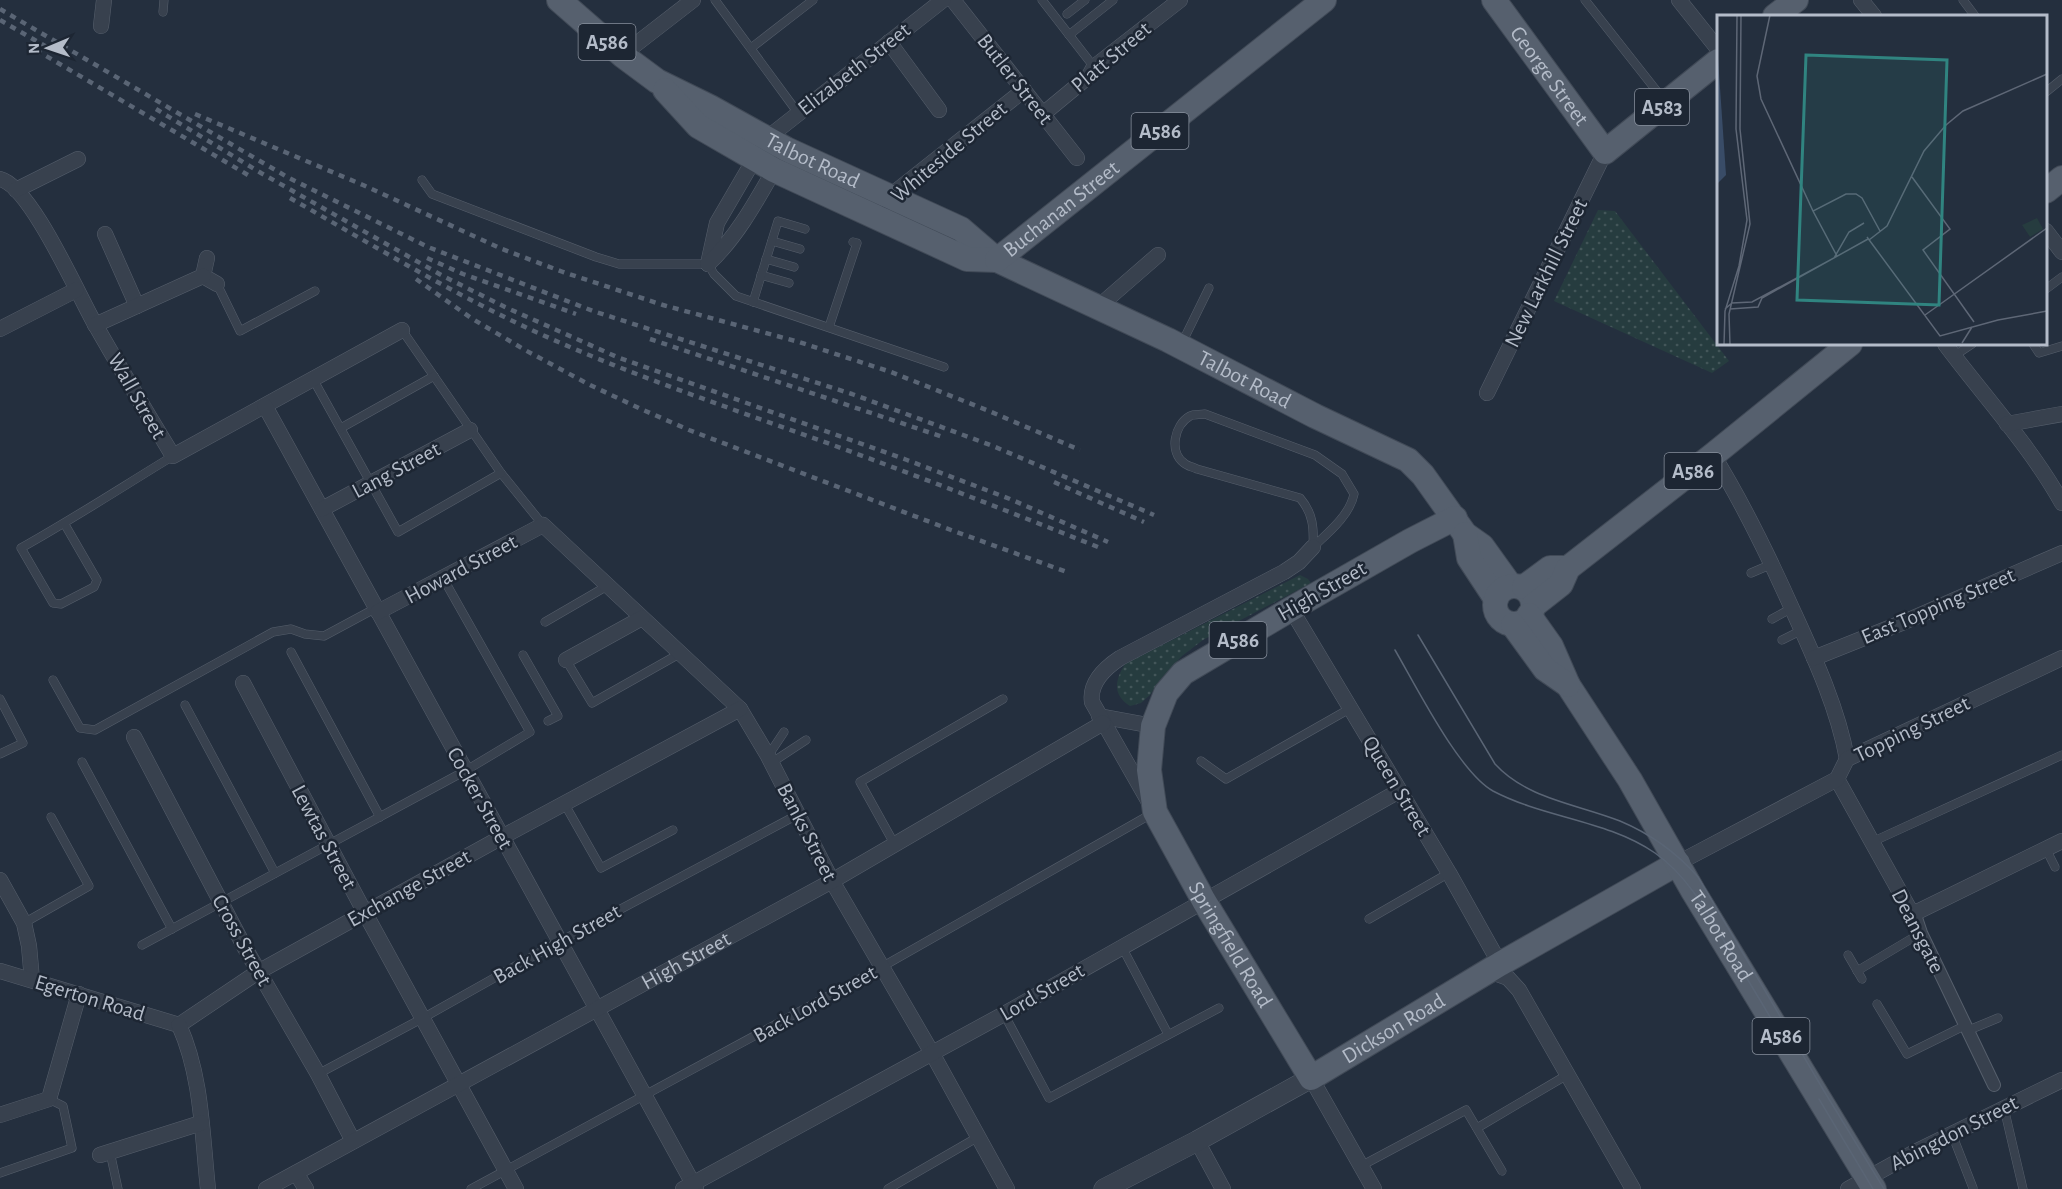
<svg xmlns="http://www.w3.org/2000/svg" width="2062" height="1189" font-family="'Alegreya Sans',sans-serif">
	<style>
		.grass { fill: url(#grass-dots) }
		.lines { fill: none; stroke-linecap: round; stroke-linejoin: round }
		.service-casing { stroke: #565f6c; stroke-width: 9 }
		.pedestrian-casing { stroke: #565f6c; stroke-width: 14 }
		.minor-casing { stroke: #565f6c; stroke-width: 16 }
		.tertiary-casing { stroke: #565f6c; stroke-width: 21 }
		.primary-casing { stroke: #414a57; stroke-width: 26 }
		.service { stroke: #38414e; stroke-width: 8 }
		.pedestrian { stroke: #38414e; stroke-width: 12 }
		.minor { stroke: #38414e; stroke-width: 15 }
		.tertiary { stroke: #38414e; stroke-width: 20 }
		.primary { stroke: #56606e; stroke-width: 24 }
		.tram { stroke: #5a6575; stroke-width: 1.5 }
		.rail { stroke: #5a6575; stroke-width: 4.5; stroke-dasharray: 6 6; stroke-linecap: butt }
		.labels { text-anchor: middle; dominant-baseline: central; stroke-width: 5; stroke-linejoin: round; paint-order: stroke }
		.shield { fill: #1d2633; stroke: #878f9c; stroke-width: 1.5 }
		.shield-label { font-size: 21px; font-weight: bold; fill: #b4bcc9 }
		.street-label { font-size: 22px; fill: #b4bcc9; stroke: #1d2633 }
		.inset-road { fill: none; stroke: #5e6776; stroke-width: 1.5 }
		.view { fill: #308480; fill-opacity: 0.15; stroke: #308480; stroke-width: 3 }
		.inset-edge { fill: none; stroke: #b4bcc9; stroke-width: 3 }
	</style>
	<defs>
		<pattern id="grass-dots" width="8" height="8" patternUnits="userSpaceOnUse" patternTransform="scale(1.5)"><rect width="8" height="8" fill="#263c3f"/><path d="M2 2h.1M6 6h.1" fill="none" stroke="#435659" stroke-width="1.8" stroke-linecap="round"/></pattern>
	</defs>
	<rect width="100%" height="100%" fill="#242f3e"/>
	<g class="grass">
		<polygon points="1598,210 1615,211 1729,361 1712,373 1554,301"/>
		<path d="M1300,575l8,4 3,4 -108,57 -21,16 -22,24 -10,15 -9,8 -11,3c-18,-11 -15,-26 -5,-42z"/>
	</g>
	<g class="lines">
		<defs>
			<g id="service">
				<polyline points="715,0 798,113"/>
				<polyline points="1042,0 1094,67"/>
				<polyline points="1585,0 1663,99"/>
				<polyline points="1963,0 1975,16"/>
				<polyline points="163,12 164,0"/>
				<polyline points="1067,14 1085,0"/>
				<polyline points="1069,35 1113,0"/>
				<polyline points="751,48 813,0"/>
				<polyline points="2046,92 2062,79"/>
				<polyline points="422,180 432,194 596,257 619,264 708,264 714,274 736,296 944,367"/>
				<polyline points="772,241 800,249"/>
				<polyline points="766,259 794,267"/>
				<polyline points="761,275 789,283"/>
				<polyline points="217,284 240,331 315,291"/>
				<polyline points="2046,289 2062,277"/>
				<polyline points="753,302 778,221 805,229"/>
				<polyline points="829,327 857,243 853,242"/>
				<polyline points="402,330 501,473 543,525"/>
				<polyline points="2033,344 2039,353 2062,346"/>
				<polyline points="1181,345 1209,288"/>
				<polyline points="1954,356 1972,344"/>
				<polyline points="313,379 398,532 501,473"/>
				<path d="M1205,414l110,41 27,19 12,20c-4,21 -26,39 -41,53 1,-19 0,-34 -13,-49l-103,-29c-4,-2 -10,-3 -13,-6 -15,-11 -10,-38 6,-47 4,-2 10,-1 15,-2z"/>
				<polyline points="341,428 434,376"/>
				<path d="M64,523l33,57 -3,7 -33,17 -8,-1 -32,-55c52,-29 101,-61 152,-92"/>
				<polyline points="1751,573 1772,564"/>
				<polyline points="1772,619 1792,608"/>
				<polyline points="545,622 607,586"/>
				<polyline points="1782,640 1802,630"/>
				<polyline points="291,652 380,817"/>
				<polyline points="523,655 558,716 548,721"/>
				<polyline points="566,660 592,703 679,654"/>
				<polyline points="53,680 80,728 95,730 273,632 291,629 305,634 324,636 376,608"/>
				<polyline points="0,699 23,743 0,754"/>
				<polyline points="185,705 275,873"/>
				<polyline points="768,756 784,732"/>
				<polyline points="1201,761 1226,779 1351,708"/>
				<polyline points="82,762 172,929"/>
				<polyline points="771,763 806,740"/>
				<polyline points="564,803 601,868 673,830"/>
				<polyline points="1872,842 2062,755"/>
				<polyline points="895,845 860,782 1003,699"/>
				<polyline points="2046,849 2055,867"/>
				<polyline points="1369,919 1449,873"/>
				<polyline points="24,923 89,886 51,817"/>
				<polyline points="142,945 465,771 530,732 443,578"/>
				<polyline points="1122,947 1168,1034"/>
				<polyline points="1848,955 1862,979"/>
				<polyline points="1857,971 1921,933"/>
				<polyline points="1877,1004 1907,1054 1966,1025"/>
				<polyline points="1004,1014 1049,1098 1219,1008"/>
				<polyline points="1969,1030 1998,1018"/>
				<polyline points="318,1074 423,1018 544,950 797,815"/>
				<polyline points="2004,1108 2023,1189"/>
				<polyline points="1477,1128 1567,1075"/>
				<polyline points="1952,1134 1973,1188"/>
				<polyline points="110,1152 118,1189"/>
				<polyline points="1361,1166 1466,1110 1502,1171"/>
				<polyline points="0,1173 72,1148 63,1106 49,1099"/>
				<polyline points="471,1189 880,968 1153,813"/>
				<polyline points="888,1189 978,1137"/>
			</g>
			<polyline id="pedestrian" points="1914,912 1921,933 1994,1085"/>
			<g id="minor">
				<polyline points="953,0 1077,158"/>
				<polyline points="1679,0 1718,49"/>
				<polyline points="1861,0 1874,16"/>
				<polyline points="101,26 104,0"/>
				<polyline points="889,42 939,110"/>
				<polyline points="622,55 693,0"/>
				<polyline points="1043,114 1089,76 1094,67 1180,0"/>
				<path d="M0,179c31,7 79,118 96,147 25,44 51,87 77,130l229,-126"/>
				<polyline points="16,190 78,159"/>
				<polyline points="887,201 890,196 1024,90"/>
				<polyline points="2046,231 2062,252"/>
				<polyline points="105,234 137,306"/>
				<polyline points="207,258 203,276 217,284"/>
				<polyline points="708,264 717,223 766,139 943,0"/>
				<path d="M708,264c30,-28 50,-66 70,-101"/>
				<polyline points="1097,308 1158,255"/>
				<polyline points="95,325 203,276"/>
				<polyline points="0,329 76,290"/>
				<path d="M1945,344c38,51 86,103 117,159"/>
				<polyline points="1487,393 1605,152"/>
				<polyline points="265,406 696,1189"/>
				<polyline points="2007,424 2062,414"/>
				<path d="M1713,455c31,50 57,104 81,158 21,46 44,96 53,146"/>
				<polyline points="322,509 470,430"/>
				<polyline points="1291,609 1449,873 1500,964"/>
				<polyline points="378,612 543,525 740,709 768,756 832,881 932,1053 1007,1189"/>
				<polyline points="1814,658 1904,622 2062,553"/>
				<polyline points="566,660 642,618"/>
				<polyline points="243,683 365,913 516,1189"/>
				<polyline points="1099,716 1153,726"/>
				<polyline points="134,737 245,948 318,1074 353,1141"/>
				<polyline points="1837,779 1911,912 1919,911 2062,841"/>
				<path d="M1149,802l-57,-100c-3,-20 13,-34 28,-44l164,-86 15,-10 14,-15"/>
				<polyline points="1678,863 1837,779 1847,759 2062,658"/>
				<polyline points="0,880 24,923 29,946 32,980"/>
				<polyline points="0,971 179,1025"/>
				<polyline points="1489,971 1508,978 1519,990 1633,1189"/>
				<polyline points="179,1025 258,972 502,837 740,709"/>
				<path d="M179,1025c23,51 23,109 29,164"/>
				<polyline points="1311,1078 1374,1189"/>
				<polyline points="0,1115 49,1099 79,994"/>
				<polyline points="1197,1141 1223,1189"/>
				<polyline points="100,1155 201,1123"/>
				<polyline points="296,1173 306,1189"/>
				<path id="s1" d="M266,1189l566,-308 271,-158"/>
				<polyline points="683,1189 1004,1014 1399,791"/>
				<polyline points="1848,1189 1913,1153 2062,1080"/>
			</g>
			<polyline id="tertiary" points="1104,1189 1197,1141 1311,1078"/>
			<g id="primary">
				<path id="s2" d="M559,0l63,55 35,26 53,26 76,42 175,80 36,31 171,80 147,76 93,44 15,15 42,59 17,12 28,39"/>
				<path id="s3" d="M1494,0l111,152 113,-91"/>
				<polyline points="1775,16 1796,0"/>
				<polyline points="665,90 698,126 774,170 967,259 997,260"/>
				<polyline points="2046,191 2062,178"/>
				<path id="s4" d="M997,260l327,-260"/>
				<path id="s5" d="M1455,518l-45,23 -119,68 -108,64 -17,20 -13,33 -4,44 6,42 49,89 107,177 189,-114 178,-101"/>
				<polyline points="1465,534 1469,558 1496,599"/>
				<circle cx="1514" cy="605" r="19"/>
				<polyline points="1524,587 1550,568 1568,568"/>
				<polyline points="1533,606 1561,584 1568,568 1713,455 1850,344"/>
				<polyline points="1529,615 1551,646 1568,685 1630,780 1693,891 1874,1189"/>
				<polyline points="1513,625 1545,669 1568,685"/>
			</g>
		</defs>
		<use href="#service" class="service-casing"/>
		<use href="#pedestrian" class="pedestrian-casing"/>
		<use href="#minor" class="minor-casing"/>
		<use href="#tertiary" class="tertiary-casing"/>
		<use href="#primary" class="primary-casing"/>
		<use href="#service" class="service"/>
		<use href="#pedestrian" class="pedestrian"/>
		<use href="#minor" class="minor"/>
		<use href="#tertiary" class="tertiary"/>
		<use href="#primary" class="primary"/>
		<g class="tram">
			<path d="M1418,635l77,129c32,35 82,40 125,57 31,13 56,31 78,56l126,214 60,98"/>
			<path id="s6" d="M1395,650c21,36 64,122 98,141 51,27 114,29 162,62 33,23 52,59 72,93 18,29 35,57 52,86"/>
			<polyline points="1819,1099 1873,1189"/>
		</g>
		<g class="rail">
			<polyline points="0,9 289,178 428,247 593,311 852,394 993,446 1154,515"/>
			<polyline points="0,20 52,50"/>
			<polyline points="36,50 253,178"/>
			<polyline points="156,109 261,173 443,276 505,307 617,357 907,460 1010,499 1108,542"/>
			<polyline points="195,114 363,185 502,249 563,272 663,305 799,342 891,372 989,411 1080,450"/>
			<path d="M290,198c81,46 161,95 246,134 92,42 188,74 283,108 94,34 186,70 279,107"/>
			<polyline points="427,258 463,274 576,314"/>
			<polyline points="416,279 471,318 525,350 590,385 641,409 689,430 951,530 1067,572"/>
			<polyline points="650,339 943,437"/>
			<polyline points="1054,482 1144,522"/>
		</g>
	</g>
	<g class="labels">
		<g class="shield">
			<rect x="578.5" y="24" width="57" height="36" rx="4.5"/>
			<rect x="1635" y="89" width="54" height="36" rx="4.5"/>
			<rect x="1131.5" y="113" width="57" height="36" rx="4.5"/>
			<rect x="1664.5" y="453" width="57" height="36" rx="4.5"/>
			<rect x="1209.5" y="622" width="57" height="36" rx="4.5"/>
			<rect x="1752.5" y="1018" width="57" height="36" rx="4.5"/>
		</g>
		<g class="shield-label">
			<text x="607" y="42">A586</text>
			<text x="1662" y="107">A583</text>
			<text x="1160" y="131">A586</text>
			<text x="1693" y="471">A586</text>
			<text x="1238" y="640">A586</text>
			<text x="1781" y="1036">A586</text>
		</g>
		<g class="street-label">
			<text transform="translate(1111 57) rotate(-40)">Platt Street</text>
			<text transform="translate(854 69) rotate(-38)">Elizabeth Street</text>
			<text stroke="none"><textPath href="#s3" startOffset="94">George Street</textPath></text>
			<text transform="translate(1015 79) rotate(52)">Butler Street</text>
			<text transform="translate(949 152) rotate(-40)">Whiteside Street</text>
			<text stroke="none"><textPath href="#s2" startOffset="302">Talbot Road</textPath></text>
			<text stroke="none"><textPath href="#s4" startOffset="82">Buchanan Street</textPath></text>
			<text transform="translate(1546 273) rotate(-64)">New Larkhill Street</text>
			<text stroke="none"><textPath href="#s2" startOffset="788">Talbot Road</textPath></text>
			<text transform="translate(137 396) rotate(60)">Wall Street</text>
			<text transform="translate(396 470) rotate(-28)">Lang Street</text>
			<text transform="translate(461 569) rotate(-28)">Howard Street</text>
			<text transform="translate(1322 591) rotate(-30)">High Street</text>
			<text transform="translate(1938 606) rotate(-23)">East Topping Street</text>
			<text transform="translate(1912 729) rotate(-26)">Topping Street</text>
			<text transform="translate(1397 786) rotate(59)">Queen Street</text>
			<text transform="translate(480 798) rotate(61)">Cocker Street</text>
			<text transform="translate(807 832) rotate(63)">Banks Street</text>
			<text transform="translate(324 837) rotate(62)">Lewtas Street</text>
			<text transform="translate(409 888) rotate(-29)">Exchange Street</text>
			<text transform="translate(1918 931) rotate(63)">Deansgate</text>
			<text stroke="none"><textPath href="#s6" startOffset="454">Talbot Road</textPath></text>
			<text transform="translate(242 940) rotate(61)">Cross Street</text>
			<text transform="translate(557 944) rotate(-29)">Back High Street</text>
			<text stroke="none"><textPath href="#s5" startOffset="614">Springfield Road</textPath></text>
			<text stroke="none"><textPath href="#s1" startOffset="478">High Street</textPath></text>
			<text transform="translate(1042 992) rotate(-30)">Lord Street</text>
			<text transform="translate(90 998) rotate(17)">Egerton Road</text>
			<text transform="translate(815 1004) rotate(-29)">Back Lord Street</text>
			<text stroke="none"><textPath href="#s5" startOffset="866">Dickson Road</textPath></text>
			<text transform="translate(1954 1133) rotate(-27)">Abingdon Street</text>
		</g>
	</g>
	<g transform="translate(1717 15)">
		<rect width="330" height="330" fill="#242f3e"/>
		<path d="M320,203l6,11 -13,8 -8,-12z" fill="#263c3f"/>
		<path d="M0,29l9,131 -9,9z" fill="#394c67"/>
		<path class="inset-road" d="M53,0l-13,61 4,23 52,112M195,162l38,52 -27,21 51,72M150,222l73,99 58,-16 49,-9M152,225l18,-14 37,-75 22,-26 17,-14 84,-37M120,241l-24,-45 33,-17h10l6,4 18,33M8,294l7,-6 20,-1 82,-44 15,-26 15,-9M13,294l28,-2 4,-9 106,-59M208,300l122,-87M245,328l10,-16M7,330l1,-34 14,-45 8,-46 -11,-91 1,-114M13,330l-1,-31 21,-90 -10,-95 1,-114"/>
		<path class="view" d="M89,40l141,5 -8,245 -142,-5z"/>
		<rect width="330" height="330" class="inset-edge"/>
	</g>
	<g transform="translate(48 48) rotate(268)" stroke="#1d2633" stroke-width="4.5" paint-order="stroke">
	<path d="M0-4.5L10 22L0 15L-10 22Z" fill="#b4bcc9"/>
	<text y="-9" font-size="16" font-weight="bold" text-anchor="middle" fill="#b4bcc9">N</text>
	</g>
</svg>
